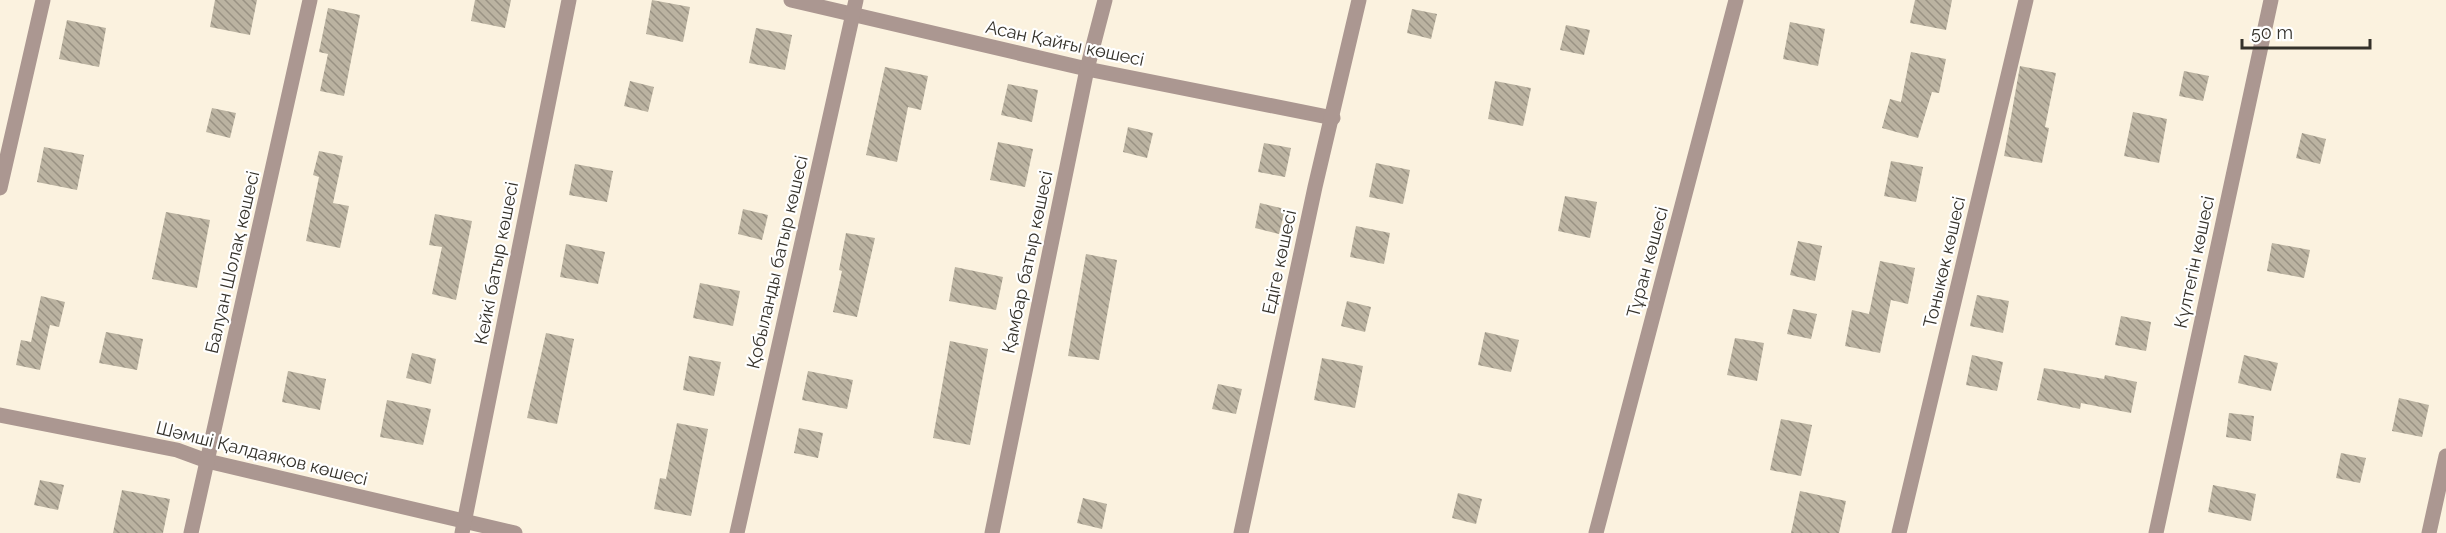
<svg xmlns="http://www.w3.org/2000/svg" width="2446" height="533" font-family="Raleway,sans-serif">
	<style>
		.building { fill: url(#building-back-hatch) }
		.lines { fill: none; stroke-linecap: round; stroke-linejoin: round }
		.minor { stroke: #ab9791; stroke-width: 15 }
		.labels { text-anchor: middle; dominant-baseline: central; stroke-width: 4.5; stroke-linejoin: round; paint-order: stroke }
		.street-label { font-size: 18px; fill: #34312a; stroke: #fff }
	</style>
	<defs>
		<pattern id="building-back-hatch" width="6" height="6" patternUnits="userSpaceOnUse" patternTransform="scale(1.5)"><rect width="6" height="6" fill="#bbb3a1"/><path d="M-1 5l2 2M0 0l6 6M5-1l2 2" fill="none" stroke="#999283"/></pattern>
	</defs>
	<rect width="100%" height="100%" fill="#fbf2df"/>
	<g class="building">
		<polygon points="215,0 257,0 250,35 210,27"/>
		<polygon points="475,0 511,0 505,28 471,21"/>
		<polygon points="652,0 690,7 683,42 646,34"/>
		<polygon points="1915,0 1952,0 1946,30 1910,23"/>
		<polygon points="328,8 360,15 344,96 320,91 328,54 319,52"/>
		<polygon points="1412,9 1437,14 1431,39 1407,33"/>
		<polygon points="67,20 106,28 99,67 59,59"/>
		<polygon points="1790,22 1825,29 1818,66 1783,59"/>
		<polygon points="1566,25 1590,30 1584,55 1560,50"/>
		<polygon points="756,28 792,35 785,70 749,63"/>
		<polygon points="1911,52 1946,59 1939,93 1932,92 1918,138 1882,128 1890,99 1901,102"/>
		<polygon points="2020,66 2056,73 2045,127 2049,128 2042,163 2004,156"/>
		<polygon points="885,67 928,76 921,110 908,107 897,162 866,155"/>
		<polygon points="2184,71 2209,76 2203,101 2179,96"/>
		<polygon points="630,81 654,87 648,112 624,106"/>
		<polygon points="1495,81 1531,88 1523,126 1488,119"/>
		<polygon points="1008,84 1038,90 1032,122 1001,115"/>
		<polygon points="212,108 236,113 230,138 206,132"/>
		<polygon points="2133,112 2167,119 2159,163 2124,156"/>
		<polygon points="1128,127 1153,133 1147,158 1123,152"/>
		<polygon points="2302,133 2326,139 2320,164 2296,158"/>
		<polygon points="998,142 1033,149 1025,187 990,180"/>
		<polygon points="1264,143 1291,148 1285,177 1258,172"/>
		<polygon points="44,147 84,155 77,190 37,182"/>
		<polygon points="319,151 343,156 333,203 349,206 340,248 306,241 319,177 313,175"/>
		<polygon points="1891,161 1923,167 1916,202 1884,196"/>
		<polygon points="1376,163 1410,170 1403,204 1369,197"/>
		<polygon points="575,164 613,171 607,202 569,195"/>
		<polygon points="1565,196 1597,202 1590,238 1558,231"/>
		<polygon points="1260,203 1285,209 1279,234 1255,228"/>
		<polygon points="743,209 768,215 762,240 738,234"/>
		<polygon points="166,212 210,220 197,288 152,279"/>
		<polygon points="435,214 472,221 456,300 432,294 442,247 429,245"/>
		<polygon points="1356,226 1390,233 1384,264 1350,257"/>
		<polygon points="846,233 875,238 857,317 833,312 842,271 839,270"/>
		<polygon points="1798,241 1822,246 1815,281 1790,275"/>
		<polygon points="2272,243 2310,250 2304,278 2267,271"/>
		<polygon points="566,244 605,252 598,284 560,277"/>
		<polygon points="1086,254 1117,260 1099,360 1068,356"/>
		<polygon points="1880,261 1915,268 1908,304 1891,300 1880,353 1845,346 1852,310 1869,314"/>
		<polygon points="955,267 1003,277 996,310 949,301"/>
		<polygon points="700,283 740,291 733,326 693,318"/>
		<polygon points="1977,295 2009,301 2003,333 1970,326"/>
		<polygon points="41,296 65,302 59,327 50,325 40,370 16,365 21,340 31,342"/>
		<polygon points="1347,301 1371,307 1365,332 1341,326"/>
		<polygon points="1793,309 1817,314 1811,339 1787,334"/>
		<polygon points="2121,316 2151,322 2146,351 2115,345"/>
		<polygon points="106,332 143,339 137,370 99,363"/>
		<polygon points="1485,332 1519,340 1511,372 1478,365"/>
		<polygon points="546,333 574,339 557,424 527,418"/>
		<polygon points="1735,338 1764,343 1757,381 1727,375"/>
		<polygon points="950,341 988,349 970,445 933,438"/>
		<polygon points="412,353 436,359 431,384 406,378"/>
		<polygon points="1972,355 2003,362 1997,391 1966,385"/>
		<polygon points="2244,355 2278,363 2271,391 2238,383"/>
		<polygon points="689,356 721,362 714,396 683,390"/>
		<polygon points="1322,358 1363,366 1355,408 1314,400"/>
		<polygon points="2044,368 2104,379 2105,375 2137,382 2131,413 2081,403 2080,409 2037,400"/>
		<polygon points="288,371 326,379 320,410 282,402"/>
		<polygon points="808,371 853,380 847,409 802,400"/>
		<polygon points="1218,384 1242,389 1236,414 1212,409"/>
		<polygon points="2399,398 2429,405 2422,437 2392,431"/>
		<polygon points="387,400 431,409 423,445 380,437"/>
		<polygon points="2229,413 2254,416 2251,441 2226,437"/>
		<polygon points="1781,419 1812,425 1801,476 1770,470"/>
		<polygon points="677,423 708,429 691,516 654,509 660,478 666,479"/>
		<polygon points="799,428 823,433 818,458 794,453"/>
		<polygon points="2341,453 2366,458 2360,483 2336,478"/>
		<polygon points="40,480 64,485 58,510 34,505"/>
		<polygon points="2213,485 2256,494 2251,521 2208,512"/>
		<polygon points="122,490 170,499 163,533 113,533"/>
		<polygon points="1800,491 1846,501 1839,533 1791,533"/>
		<polygon points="1458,493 1482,499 1476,524 1452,518"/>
		<polygon points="1083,498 1107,504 1102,529 1077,523"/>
	</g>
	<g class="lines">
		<g class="minor">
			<polyline points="791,0 1087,69 1333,118"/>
			<polyline points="0,188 43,0"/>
			<polyline points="0,415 177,450 207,461 515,533"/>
			<polyline points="191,533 310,0"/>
			<polyline points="462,533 569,0"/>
			<polyline points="737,533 856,0"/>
			<polyline points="992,533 1087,69 1105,0"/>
			<polyline points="1241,533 1315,187 1359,0"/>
			<polyline points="1596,533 1736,0"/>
			<polyline points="1899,533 2026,0"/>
			<polyline points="2156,533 2271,0"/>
			<polyline points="2429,533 2446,456"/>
		</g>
	</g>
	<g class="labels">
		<g class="street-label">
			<text transform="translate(1065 43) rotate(12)">Асан Қайғы көшесі</text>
			<text transform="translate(232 262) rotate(-77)">Балуан Шолақ көшесі</text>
			<text transform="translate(777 262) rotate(-77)">Қобыланды батыр көшесі</text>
			<text transform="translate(1027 262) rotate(-78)">Қамбар батыр көшесі</text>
			<text transform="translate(1279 262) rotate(-78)">Едіге көшесі</text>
			<text transform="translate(1647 262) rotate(-75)">Тұран көшесі</text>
			<text transform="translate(1944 262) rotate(-77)">Тоныкөк көшесі</text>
			<text transform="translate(2194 262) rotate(-78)">Күлтегін көшесі</text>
			<text transform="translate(496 263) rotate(-79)">Кейкі батыр көшесі</text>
			<text transform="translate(262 453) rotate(14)">Шәмші Қалдаяқов көшесі</text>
		</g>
	</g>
	<path d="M2242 39v9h128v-9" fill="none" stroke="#34312a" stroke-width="3"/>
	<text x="2251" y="39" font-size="18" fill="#34312a" stroke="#ffffff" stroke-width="4.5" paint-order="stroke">50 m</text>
</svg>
